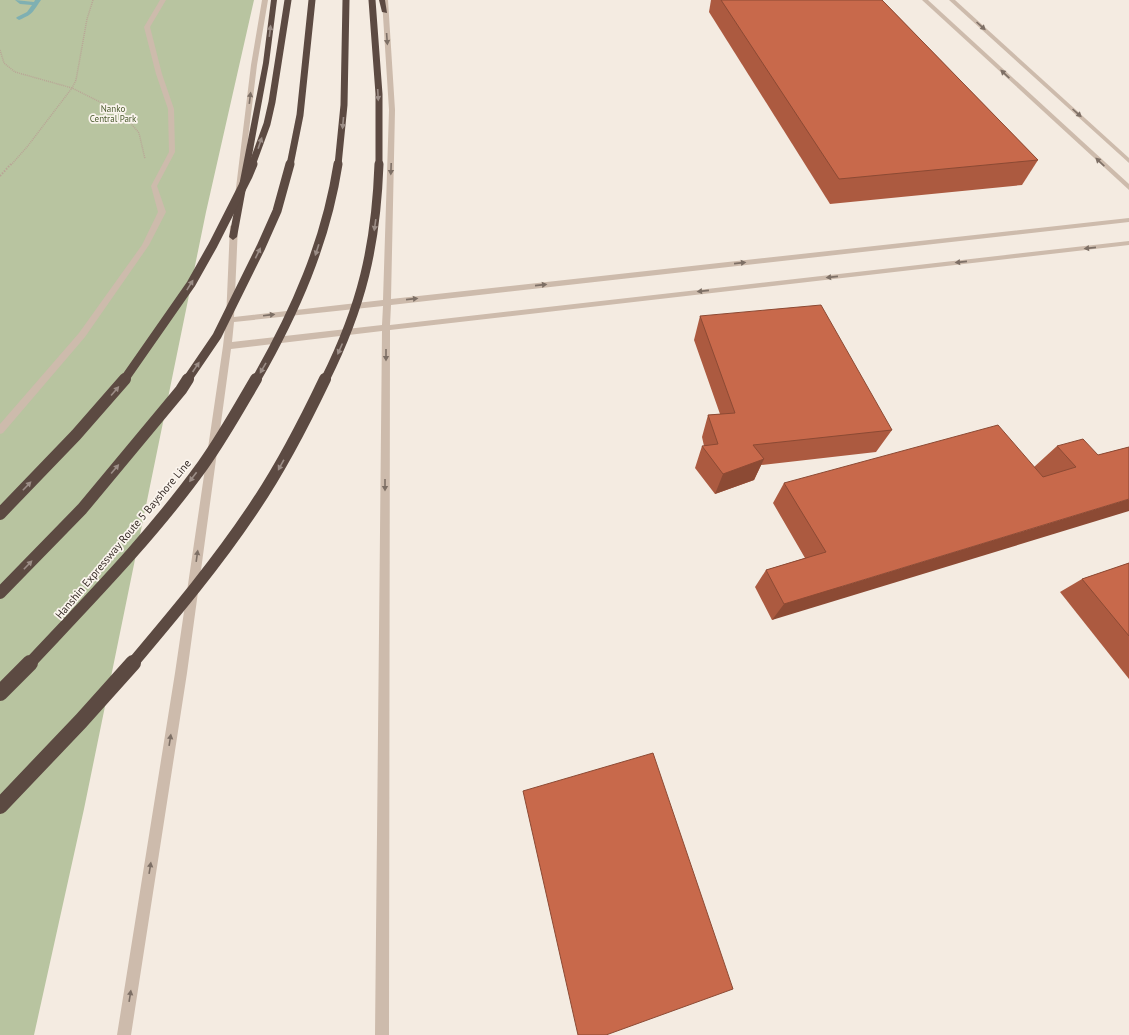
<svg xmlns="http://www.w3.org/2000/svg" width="1129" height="1035" font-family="'PT Sans',sans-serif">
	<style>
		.green { fill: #b8c4a0 }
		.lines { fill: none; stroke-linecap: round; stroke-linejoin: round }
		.stream { fill: #7fb0b2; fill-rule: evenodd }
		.path-far1 { stroke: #b9a596; stroke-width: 1.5; stroke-dasharray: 1 1; stroke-linecap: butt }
		.path { stroke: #b9a596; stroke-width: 2; stroke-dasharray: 1.5 1.5; stroke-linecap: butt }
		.minor { fill: #cdbbac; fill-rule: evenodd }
		.highway { fill: #5c4a42; fill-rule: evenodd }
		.highway-bridge-far3 { stroke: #5c4a42; stroke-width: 7 }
		.highway-bridge-far2 { stroke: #5c4a42; stroke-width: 9 }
		.highway-bridge-far1 { stroke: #5c4a42; stroke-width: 12 }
		.highway-bridge { stroke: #5c4a42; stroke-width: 16 }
		.wall { fill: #ac5a40 }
		.shaded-wall { fill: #8c4a34 }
		.building { fill: #c8694b; stroke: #8c4a34 }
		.oneway { fill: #7d6f65 }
		.oneway2 { fill: #9c8e87 }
		.labels { text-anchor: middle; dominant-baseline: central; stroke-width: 3.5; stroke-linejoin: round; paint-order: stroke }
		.far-park-label { font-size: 9px; fill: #4a5a2e; stroke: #fbf5ee }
		.street-label { font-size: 11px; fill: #3b302b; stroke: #fbf5ee }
	</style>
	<rect width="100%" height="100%" fill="#f4ebe1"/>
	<polygon class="green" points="0,0 254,0 206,212 84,809 34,1035 0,1035"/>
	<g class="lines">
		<path class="stream" d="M15,0l19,2 1,-2h6c-8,11 -7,14 -22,20l-3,-2 1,-1 10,-5 5,-7 -12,-1z"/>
		<g class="path-far1">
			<polyline points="0,50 4,63 15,72 72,88 122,113 139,133 145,159"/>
			<polyline points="11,165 27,147 72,88 76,80 87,19 93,0"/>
		</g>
		<polyline class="path" points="0,176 11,164"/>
		<g class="minor">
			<polygon points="160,0 166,0 150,27 162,74 174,109 175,152 157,186 166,212 149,245 85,337 3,433 0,434 0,424 79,333 142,245 158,212 151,186 169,152 168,109 156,74 144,27"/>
			<polygon points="262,0 268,0 257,65 241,196 238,198 235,196 251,65"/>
			<path d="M382,0h6l7,110 -4,189 738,-81v4l-738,83 -1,20 739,-84v4l-739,85 -1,705h-14l7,-704 -151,18 -44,324 -56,362h-14l58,-362 48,-327 3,-26 4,-94 4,-2 4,2 -4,91 149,-17 6,-190zM383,306l-1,19 -150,17 2,-20z"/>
			<polygon points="922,0 928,0 1129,184 1129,190"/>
			<polygon points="949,0 955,0 1129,158 1129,163"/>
		</g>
		<g class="highway">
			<polygon points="271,0 277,0 269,63 237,237 233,240 229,237 263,63"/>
			<polygon points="379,0 385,0 387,13 382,12"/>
		</g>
		<g class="highway-bridge-far3">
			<polyline points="372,0 379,94 379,165"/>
			<polyline points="252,165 267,124 272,102 288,0"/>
			<polyline points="290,165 300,115 312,0"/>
			<polyline points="338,165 344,105 346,0"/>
		</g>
		<g class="highway-bridge-far2">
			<polyline points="124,380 191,284 213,245 248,176 253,164"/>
			<polyline points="187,380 217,336 261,247 277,211 290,164"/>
			<path d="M256,380c39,-68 70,-138 82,-216"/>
			<path d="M325,380c37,-74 51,-134 54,-216"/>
		</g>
		<g class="highway-bridge-far1">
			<polyline points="0,514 76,435 125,379"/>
			<polyline points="0,593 82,509 181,390 188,379"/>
			<path d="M29,664c60,-64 123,-128 174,-199 20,-28 36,-57 53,-86"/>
			<path d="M132,664c43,-51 86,-102 123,-158 27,-40 49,-83 70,-127"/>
		</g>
		<g class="highway-bridge">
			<polyline points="0,693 30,663"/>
			<polyline points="0,806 81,721 133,663"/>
		</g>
	</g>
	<g class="wall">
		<polygon points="711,0 882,0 1038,160 1022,185 830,204 709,12"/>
		<polygon points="700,316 892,430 876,452 761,465 754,480 715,494 695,468 702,446 704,446 702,437 708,415 720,414 694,340"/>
		<polygon points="1057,446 1098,455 1129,447 772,620 755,587 766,570 805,558 773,503 784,483 1034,467"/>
		<polygon points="1129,563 1129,679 1060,592 1082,579"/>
	</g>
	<g class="shaded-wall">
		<polygon points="764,459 754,480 715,494 723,474"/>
		<polygon points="1129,499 1129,511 772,620 784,604"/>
	</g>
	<g class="building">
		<polygon points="721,0 882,0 1038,160 839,179"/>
		<polygon points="821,305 892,430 753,445 764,459 723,474 702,446 718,444 708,415 735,413 700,316"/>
		<polygon points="998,425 1043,477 1076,467 1057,446 1083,439 1098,455 1129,447 1129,499 784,604 766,570 826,552 784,483"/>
		<polygon points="1129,563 1129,636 1082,579"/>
		<polygon points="653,753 733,989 606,1035 578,1035 523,791"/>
	</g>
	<defs><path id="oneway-solid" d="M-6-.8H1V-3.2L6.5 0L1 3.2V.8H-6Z"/></defs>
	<g class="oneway">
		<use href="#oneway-solid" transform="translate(981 26) rotate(42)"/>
		<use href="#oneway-solid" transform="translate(387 39) rotate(86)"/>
		<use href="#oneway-solid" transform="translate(1005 74) rotate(-137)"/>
		<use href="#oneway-solid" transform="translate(250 98) rotate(-83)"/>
		<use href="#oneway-solid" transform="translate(1077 113) rotate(42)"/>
		<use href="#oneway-solid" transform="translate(1100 162) rotate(-137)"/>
		<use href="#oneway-solid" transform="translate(391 169) rotate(92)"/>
		<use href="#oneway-solid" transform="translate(1090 248) rotate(174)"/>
		<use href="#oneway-solid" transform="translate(961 262) rotate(174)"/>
		<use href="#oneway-solid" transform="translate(740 263) rotate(-6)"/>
		<use href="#oneway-solid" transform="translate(832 277) rotate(174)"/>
		<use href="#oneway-solid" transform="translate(541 285) rotate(-6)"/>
		<use href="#oneway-solid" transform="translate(703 291) rotate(174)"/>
		<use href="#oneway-solid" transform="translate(412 299) rotate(-6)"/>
		<use href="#oneway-solid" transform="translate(269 315) rotate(-7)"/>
		<use href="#oneway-solid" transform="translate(386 355) rotate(90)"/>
		<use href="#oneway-solid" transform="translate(385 485) rotate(90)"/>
		<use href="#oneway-solid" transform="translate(197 556) rotate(-82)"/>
		<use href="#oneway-solid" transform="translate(170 740) rotate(-81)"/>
		<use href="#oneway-solid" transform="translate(150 868) rotate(-81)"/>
		<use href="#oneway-solid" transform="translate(130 996) rotate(-81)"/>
	</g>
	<g class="oneway2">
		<use href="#oneway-solid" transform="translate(270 31) rotate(-83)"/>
		<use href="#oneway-solid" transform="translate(378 95) rotate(87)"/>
		<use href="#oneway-solid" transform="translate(343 123) rotate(95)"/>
		<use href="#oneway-solid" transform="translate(260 143) rotate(-71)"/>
		<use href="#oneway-solid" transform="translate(375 225) rotate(98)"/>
		<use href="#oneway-solid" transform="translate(317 250) rotate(108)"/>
		<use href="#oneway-solid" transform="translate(258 253) rotate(-64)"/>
		<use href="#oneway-solid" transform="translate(190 285) rotate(-58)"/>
		<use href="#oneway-solid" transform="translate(340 349) rotate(114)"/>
		<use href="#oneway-solid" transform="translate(196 367) rotate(-56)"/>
		<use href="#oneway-solid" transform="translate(263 368) rotate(120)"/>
		<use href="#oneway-solid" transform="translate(115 391) rotate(-49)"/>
		<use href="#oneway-solid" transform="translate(281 465) rotate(119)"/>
		<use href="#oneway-solid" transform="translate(115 469) rotate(-50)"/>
		<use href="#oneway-solid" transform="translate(193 477) rotate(127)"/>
		<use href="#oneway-solid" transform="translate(27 486) rotate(-46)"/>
		<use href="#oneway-solid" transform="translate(28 565) rotate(-46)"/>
	</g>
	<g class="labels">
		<g class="far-park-label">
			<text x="113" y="108">Nanko<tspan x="113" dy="10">Central Park</tspan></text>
		</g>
		<g class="street-label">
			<text transform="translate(123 539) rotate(-50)">Hanshin Expressway Route 5 Bayshore Line</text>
		</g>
	</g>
</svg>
